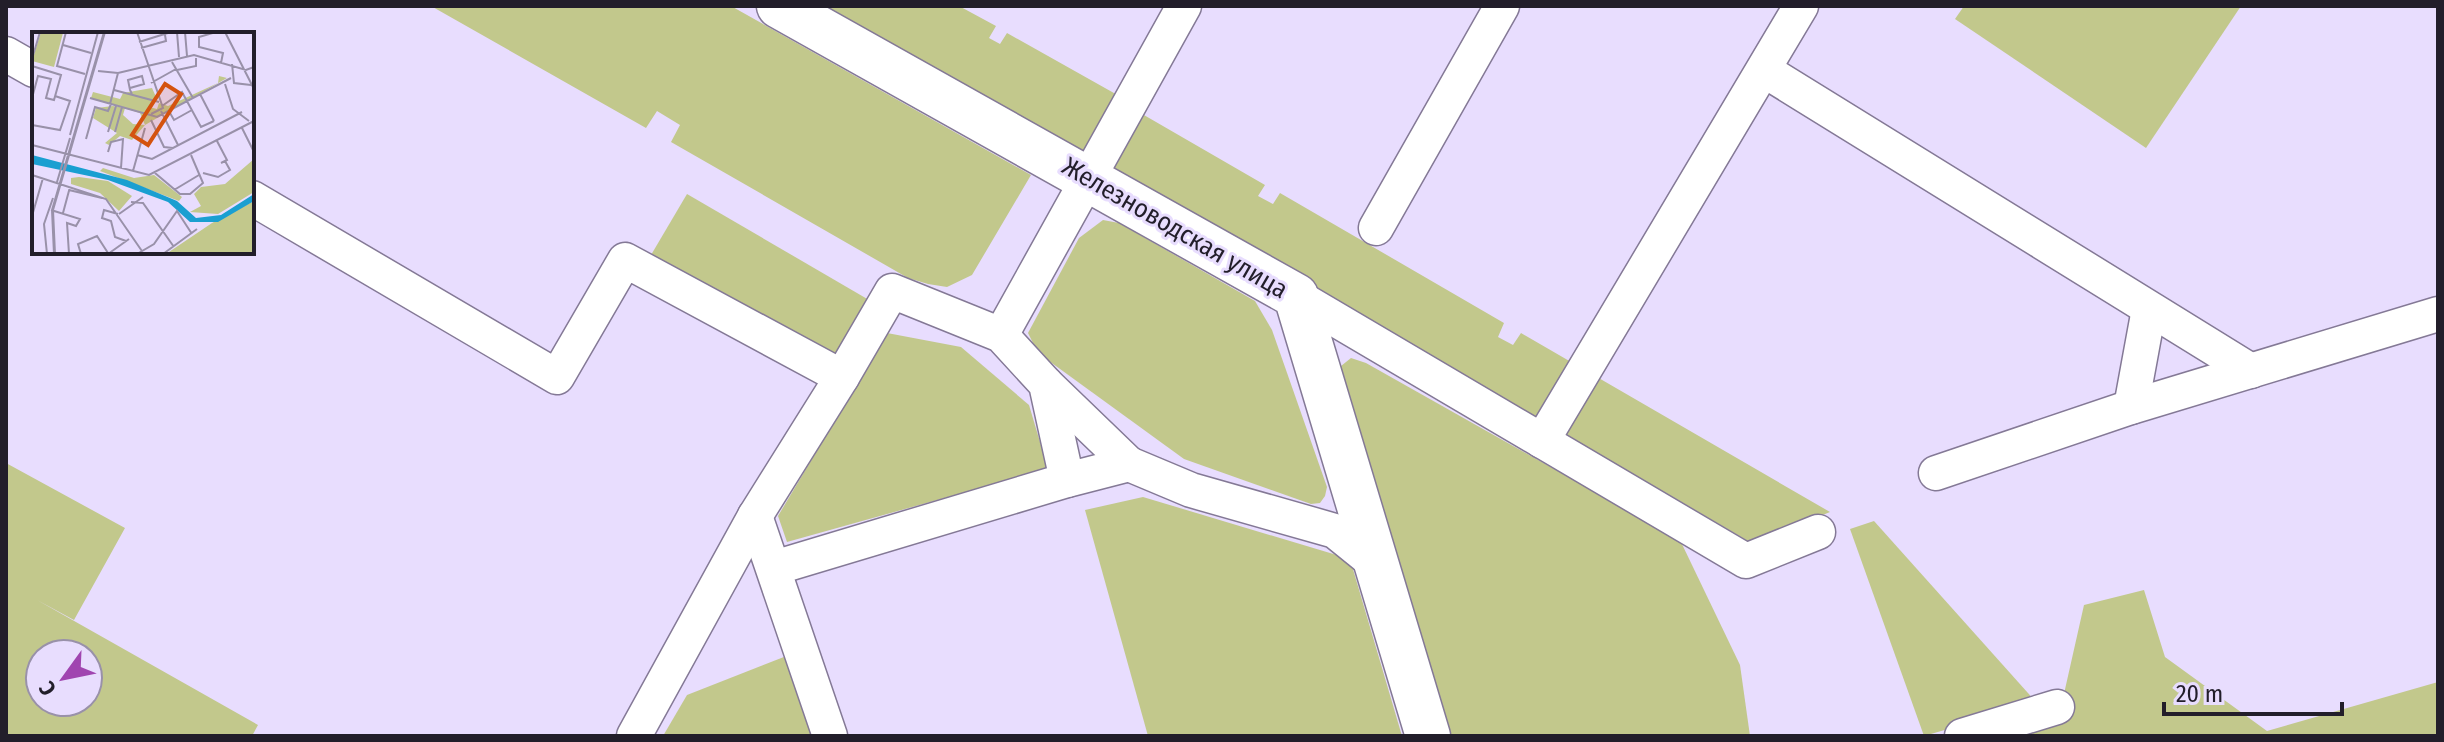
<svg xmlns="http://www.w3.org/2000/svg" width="2444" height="742" font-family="'Fira Sans Condensed',sans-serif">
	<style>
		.green { fill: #c2c88c; fill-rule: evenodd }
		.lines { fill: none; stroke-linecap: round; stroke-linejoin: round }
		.service-casing { stroke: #847996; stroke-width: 37 }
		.minor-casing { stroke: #847996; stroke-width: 47 }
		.service { stroke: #fff; stroke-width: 34 }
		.minor { stroke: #fff; stroke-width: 44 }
		.labels { text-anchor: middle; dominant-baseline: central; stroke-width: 6; stroke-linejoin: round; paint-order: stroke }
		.street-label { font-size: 26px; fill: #221e2a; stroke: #e8ddfe }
		.inset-road { fill: none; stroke: #9991a9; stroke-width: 2 }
		.view { fill: #d4530f; fill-opacity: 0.15; stroke: #d4530f; stroke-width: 4 }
		.inset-edge { fill: none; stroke: #221e2a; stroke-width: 4 }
	</style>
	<rect width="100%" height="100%" fill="#e8ddfe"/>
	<g class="green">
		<polygon points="431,6 731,6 1031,175 972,275 947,287 928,284 908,278 671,142 680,125 657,111 646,128"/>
		<polygon points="815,6 959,6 996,26 989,38 1000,44 1007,33 1121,97 1085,159"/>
		<polygon points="1964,6 2241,6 2146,148 1955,19"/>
		<polygon points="1137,111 1265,185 1258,196 1273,204 1280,193 1504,323 1498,337 1513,345 1521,333 1830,512 1753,544 1108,167"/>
		<polygon points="687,194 869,300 834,361 651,255"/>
		<polygon points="1103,220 1119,223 1255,301 1272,330 1327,487 1325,496 1320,503 1311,504 1184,459 1038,353 1028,333 1079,238"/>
		<polygon points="887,333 961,347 1029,405 1048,469 787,542 778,516"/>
		<polygon points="1351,358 1366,363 1680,540 1740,665 1750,736 1451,736 1341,383 1341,366"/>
		<path d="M6,463l119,65 -51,92 -37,-20 221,125 -6,11h-246zM40,654h48v48h-48z"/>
		<polygon points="1143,497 1350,559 1402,736 1148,736 1085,510"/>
		<polygon points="1874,521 2037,703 1924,736 1850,529"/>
		<polygon points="2144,590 2165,657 2267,731 2438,682 2438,736 1998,736 2059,716 2084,605"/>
		<polygon points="789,655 812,736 663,736 687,695"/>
	</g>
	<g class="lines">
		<defs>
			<g id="service">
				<polyline points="6,54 34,70"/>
				<polyline points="1764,70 2251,371"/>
				<polyline points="252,198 557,377 625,260 842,377"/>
				<polyline points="1376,228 1502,6"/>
				<polyline points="1296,296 1746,561 1818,532"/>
				<polyline points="1001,335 1184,6"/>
				<polyline points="1046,384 1129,464"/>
				<polyline points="2131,407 2149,309"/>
				<polyline points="1542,441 1801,6"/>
				<polyline points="1936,473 2131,407 2438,314"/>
				<polyline points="755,516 830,736"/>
				<polyline points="774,568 1067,480"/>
				<polyline points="634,736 755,516 842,377 892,291 1001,335 1046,384 1067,480 1129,464 1191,490 1335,531 1377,565"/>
				<polyline points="1962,736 2057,707"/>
			</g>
			<polyline id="minor" points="779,6 1296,296 1428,736"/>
		</defs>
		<use href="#service" class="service-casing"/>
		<use href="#minor" class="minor-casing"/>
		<use href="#service" class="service"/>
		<use href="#minor" class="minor"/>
	</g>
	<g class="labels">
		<g class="street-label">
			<text transform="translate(1175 228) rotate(30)">Железноводская улица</text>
		</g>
	</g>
	<g transform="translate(32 32)">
		<rect width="222" height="222" fill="#e8ddfe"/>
		<path d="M9,0l22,1 -9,34 -22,-6zM187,44l8,2 -82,47 -5,-12 -49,-15 2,-6 27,7 3,-6 29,-5 5,11 -8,8 8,2 2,-6 9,3 50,-23zM81,74l12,2 -2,7 10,9 12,1 -13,15 -12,-4 -11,9 -4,-2 12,-10 -24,-15 3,-10zM222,127v33l-36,22 -28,-2 11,-6 -7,-12 7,-7 24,-3zM71,136l31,10 20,-3 28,22 -3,4 -79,-30zM47,145l29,4 24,15 -13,15 -19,-18 -29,-9v-6zM222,169v53h-88l46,-31z" fill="#c2c88c"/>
		<path d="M0,123l95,25 50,21 19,17 25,-3 33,-21v7l-36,21h-28l-22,-20 -60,-22 -76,-16z" fill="#1a9fd1"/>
		<path class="inset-road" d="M34,0l-9,34 28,8M105,0l26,76 -12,6M145,0l2,25M153,0l2,24M184,0l-17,5v10l24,6 -2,10M193,0l29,57M107,10l32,-10M31,13l28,8M109,16l25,-7 -1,-6M0,27l8,-27M140,30l21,36M200,32l2,19 17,2M0,34l29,9 -7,25 -8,-2 5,-19 -13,-3 -6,22M145,38l19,-4v-8M66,39l20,2 76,-18 52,15 8,-3M119,51l25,-14M193,52l8,25 16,12M98,56l14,-4 -2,-8 -14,4 2,10 2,4M82,58l45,12M168,62l14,27M58,66l67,19 74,-39M78,72l8,-31M130,74l20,-14 19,35 13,-6M129,79l17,34M138,81l4,7 18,-10M119,88l13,27 9,1M0,93l28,5 10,-29 -15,-5M210,96l12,24M76,100l8,-26M83,100l7,-25M38,103l28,-103M54,107l9,-32 13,4 3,-7M185,109l10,19 -6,3M0,113l117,30 105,-54M76,120l3,-10 12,-3 -2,29M105,123l15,4 90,-47M101,139l12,-43M123,141l25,21h10l13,-11 -12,-28M171,141l15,4 12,-7 -5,-9M0,143l74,24 38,55M25,150l13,-44M37,158l33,8M142,158l25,-15M99,170l12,1 31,44M19,178l29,9 -4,7 -9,-3 2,31M31,181l7,-26M86,182l-14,-4 -2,8 9,3 4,16 11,4M87,182l24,-17M0,184l11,-38M15,222l-3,-30 9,-26M22,222l-2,-44 52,-178M23,222l-2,-44 52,-178M49,222l-3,-10 19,-8 11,17M76,222l21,-15M105,222l17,-10 23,-33 15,23M131,222l34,-25"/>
		<path class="view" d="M133,52l16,10 -33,51 -16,-10z"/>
		<rect width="222" height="222" class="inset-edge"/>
	</g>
	<rect width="2444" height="742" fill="none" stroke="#221e2a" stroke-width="16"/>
	<g transform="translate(64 678) rotate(237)"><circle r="38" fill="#e8ddfe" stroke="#9991a9" stroke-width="2"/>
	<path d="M0-6L14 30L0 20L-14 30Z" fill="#a045b0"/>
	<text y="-12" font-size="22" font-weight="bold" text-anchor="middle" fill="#221e2a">С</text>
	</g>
	<path d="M2164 702v12h178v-12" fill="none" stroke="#221e2a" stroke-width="4"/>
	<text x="2176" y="702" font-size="24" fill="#221e2a" stroke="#e8ddfe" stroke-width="6" paint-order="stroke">20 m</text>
</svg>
